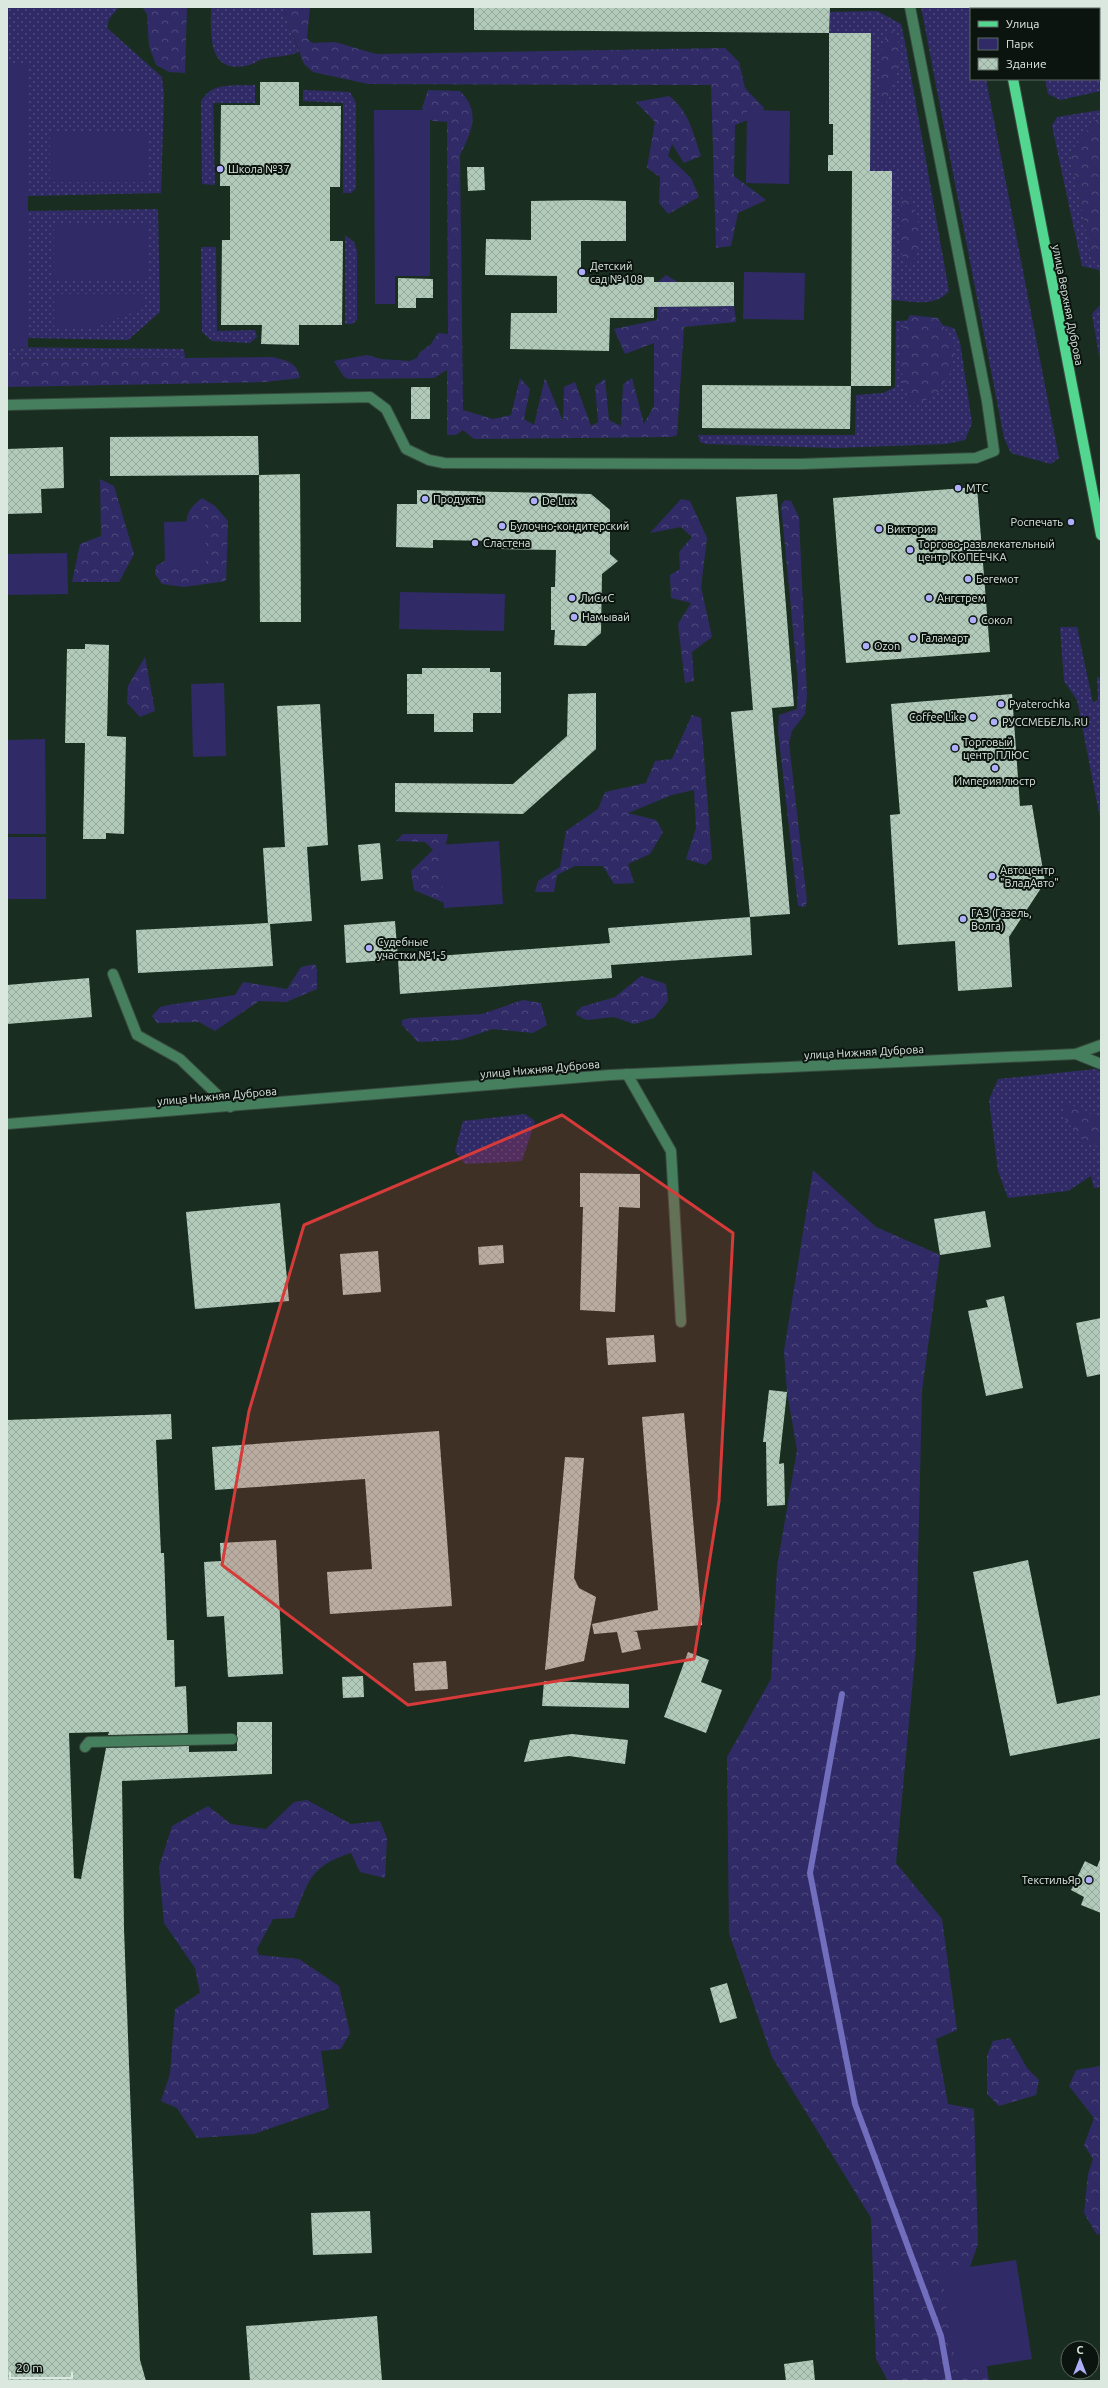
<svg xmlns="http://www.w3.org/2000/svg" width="1108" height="2388" font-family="Ubuntu,sans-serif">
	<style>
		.grass { fill: url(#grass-dots) }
		.forest { fill: url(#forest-crowns) }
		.green { fill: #302b66 }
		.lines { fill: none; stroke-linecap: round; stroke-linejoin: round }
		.stream { stroke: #716ebe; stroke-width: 6 }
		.building { fill: url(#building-cross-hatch) }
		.minor-casing { stroke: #384c40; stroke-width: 12 }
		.major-casing { stroke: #384c40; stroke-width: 12 }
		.minor { stroke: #467f5d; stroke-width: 10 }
		.major { stroke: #53d68f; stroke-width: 10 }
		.marked { fill: #d63b3a; fill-opacity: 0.2; stroke: #d63b3a; stroke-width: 3; stroke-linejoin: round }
		.poi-dot { fill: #aeaefa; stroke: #0b140e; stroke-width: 1.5 }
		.labels { text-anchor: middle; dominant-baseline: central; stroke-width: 4; stroke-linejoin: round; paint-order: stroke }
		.poi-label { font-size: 11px; fill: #dbe8e0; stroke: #0b140e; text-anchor: start }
		.street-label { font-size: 11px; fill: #dbe8e0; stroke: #0b140e }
	</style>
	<defs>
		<pattern id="grass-dots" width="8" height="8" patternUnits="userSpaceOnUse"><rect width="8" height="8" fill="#302b66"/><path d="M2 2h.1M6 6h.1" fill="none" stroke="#4d4a7c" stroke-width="1.8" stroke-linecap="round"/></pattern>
		<pattern id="forest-crowns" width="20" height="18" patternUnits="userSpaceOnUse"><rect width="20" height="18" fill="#302b66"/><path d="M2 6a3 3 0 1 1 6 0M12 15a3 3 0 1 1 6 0" fill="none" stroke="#4d4a7c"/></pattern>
		<pattern id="building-cross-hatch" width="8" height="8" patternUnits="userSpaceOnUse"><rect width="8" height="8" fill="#b1cab9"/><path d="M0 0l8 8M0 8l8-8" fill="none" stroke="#95a99c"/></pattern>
	</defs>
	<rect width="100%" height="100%" fill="#192e21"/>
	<g class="grass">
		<polygon points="7,7 119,7 109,19 107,28 162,77 164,96 161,193 28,196 28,66 7,65"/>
		<path d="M211,7h71l17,45c-11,5 -23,4 -36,7 -5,1 -9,5 -14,6 -42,11 -38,-31 -38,-58z"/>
		<polygon points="921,7 972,7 971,79 986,79 1059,458 1051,464 1011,453 1004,438"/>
		<path d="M877,11l24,13 4,18 44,249c-14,17 -38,10 -58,9l-21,-129 1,-138h-42l1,-21z"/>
		<polygon points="1099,71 1101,91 1060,100 1048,94 1045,79 1099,79"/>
		<path d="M255,85v18h-42l2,82 -13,-1 -1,-82c9,-21 35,-16 54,-17z"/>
		<polygon points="303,90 350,92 356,103 356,188 351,193 343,193 343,103 303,101"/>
		<polygon points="1101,110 1101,113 1070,153 1091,254 1101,266 1101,282 1099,270 1082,266 1052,126 1057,117"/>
		<polygon points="158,209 160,312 128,340 28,338 28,211"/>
		<polygon points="345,235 354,242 357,251 357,320 352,324 345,324"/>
		<polygon points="201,247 216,247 217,331 255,330 257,337 250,343 212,341 202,332"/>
		<polygon points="1101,304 1101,367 1092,314"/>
		<polygon points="922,320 954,328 960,342 972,423 965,440 946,444 835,448 706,444 700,442 698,435 855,435 856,395 883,393 895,387 896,321"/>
		<polygon points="7,347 184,349 185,358 7,360"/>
		<polygon points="1060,627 1077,627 1093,703 1098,699 1097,677 1101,678 1101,823 1077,700 1064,681"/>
		<polygon points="1096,1069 1101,1072 1101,1187 1094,1188 1091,1176 1068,1191 1008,1198 998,1171 989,1100 998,1079"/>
		<polygon points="525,1114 535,1121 522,1161 465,1164 455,1151 463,1121"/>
	</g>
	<g class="forest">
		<polygon points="142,7 187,7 185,73 169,72 156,65 149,46 147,14"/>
		<polygon points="282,7 310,7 307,38 312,43 335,42 376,54 725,48 739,62 745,88 764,108 763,114 735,125 734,176 766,200 738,213 731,246 716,248 711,85 368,84 313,72 304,64"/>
		<path d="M892,30c18,22 1,52 -7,75l-4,-1c-1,-24 -7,-55 11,-74z"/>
		<path d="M428,90l32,1c21,21 12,40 0,64l3,255 30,9 18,-4 9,-37 10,11 -6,30 10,6 11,-47 18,43 1,-34 11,-5 16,44 7,-4 -3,-36 10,-7 4,41 12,6 2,-42 9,-6 12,46 10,-18v-63l-29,11 -11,-25 43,-9 1,-38 8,-7 12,7v25l56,-1 2,16 -52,5 -7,108 -6,2 -197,2 -11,-9 -7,5h-9v-65l-13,8 -85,1 -5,-2 -10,-16 33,-6 14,4 29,2 8,-4 1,-4 12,-9 7,-11 10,1 -1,-212c-15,-1 -19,1 -25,-14z"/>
		<path d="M669,96c20,15 24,37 32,60l-17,7 -12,-19 -4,12 23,22 8,19 -31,17 -9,-11 1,-26 -13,-9 8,-46 -19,-20z"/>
		<polygon points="1101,113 1101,266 1091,254 1070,153"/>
		<path d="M906,188c10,22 27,64 -1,78l-6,-23 4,-53z"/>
		<polygon points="910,315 938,318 954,342 952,370 936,395 917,404 909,400 903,383 898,338"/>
		<path d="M273,357c14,4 24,5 27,21l-35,4 -258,5v-27z"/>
		<polygon points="100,479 114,486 134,554 119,582 72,582 80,544 101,536"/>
		<path d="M202,498l13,8 13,15 -2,60 -42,6 -22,-3 -7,-10 1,-8 35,-20c-6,-23 -9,-33 11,-48z"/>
		<polygon points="681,499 690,501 707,538 701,587 712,637 692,652 694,681 685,683 678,624 691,603 671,598 670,575 680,569 679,552 692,537 681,527 650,533"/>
		<polygon points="785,500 791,501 799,517 807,695 805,714 792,731 789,743 807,901 805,907 798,906 778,731 779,715 797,709 798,681 781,505"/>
		<polygon points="145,657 155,711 140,717 127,703 128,686"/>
		<polygon points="692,715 701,718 712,859 705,865 686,859 696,828 694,790 672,795 628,813 656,820 663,832 650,854 628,864 634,883 614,884 603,866 575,866 557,875 554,892 535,892 538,881 560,867 566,831 598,809 605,792 646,783 655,761 672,759"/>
		<polygon points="403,834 448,834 443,859 464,897 442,902 414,890 411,871 433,850 425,842 396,841"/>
		<polygon points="315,964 317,970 317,989 286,1002 259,1001 215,1031 199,1022 157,1023 152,1016 160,1007 169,1005 235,995 243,982 287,989 301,967"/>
		<polygon points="641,976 666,984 668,1001 654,1018 634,1024 614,1017 586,1020 575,1014 581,1007 615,997"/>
		<polygon points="523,1000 541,1003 547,1025 533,1033 493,1029 460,1040 418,1042 402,1025 402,1020 411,1018 482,1014"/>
		<polygon points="1065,1103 1085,1110 1101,1122 1101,1148 1086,1143 1065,1119"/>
		<polygon points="813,1170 876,1227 940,1255 922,1391 916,1646 896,1863 942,1919 957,2030 936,2039 948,2104 974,2109 978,2244 967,2275 985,2354 989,2381 888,2381 876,2359 871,2218 772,2057 729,1933 727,1757 771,1679 777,1567 797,1450 787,1392 784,1351"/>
		<path d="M307,1800l44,24 29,-3 7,17 -2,40 -25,-6 -9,-19c-41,13 -43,28 -57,65l-21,1 -16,30 2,6 40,4 40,27 11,47 -9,16 -20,2 8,57 -75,26 -57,4 -20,-30 -16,-7 9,-27 5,-65 25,-16 -5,-25 -31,-45 -5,-56 13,-41 36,-20 23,18 35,5 28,-27z"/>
		<polygon points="1010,2038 1027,2068 1039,2080 1036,2095 999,2106 987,2094 987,2056 993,2041"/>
		<polygon points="1101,2066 1101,2233 1097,2235 1084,2213 1088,2174 1093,2159 1084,2145 1094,2118 1069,2086 1076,2070"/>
	</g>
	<g class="green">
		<rect x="7" y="65" width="21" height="282"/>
		<polygon points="374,110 430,110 430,276 395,276 395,304 375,304"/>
		<polygon points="747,110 790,111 789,184 746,183"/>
		<polygon points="148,132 148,182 50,182 50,133"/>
		<polygon points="54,224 148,224 147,280 53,279"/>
		<polygon points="744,272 805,273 804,320 743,319"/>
		<polygon points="54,294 144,294 143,309 91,328 54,327"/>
		<polygon points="205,521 206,565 165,566 164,522"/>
		<polygon points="67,553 68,594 7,595 7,554"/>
		<polygon points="400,592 505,594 504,631 399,629"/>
		<polygon points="224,683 226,756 193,757 191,684"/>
		<polygon points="45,739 46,834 7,834 7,740"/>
		<rect x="7" y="837" width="39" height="62"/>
		<polygon points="499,841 503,904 444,908 439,845"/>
		<polygon points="1016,2260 1032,2359 957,2371 941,2271"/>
	</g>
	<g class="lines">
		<polyline class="stream" points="842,1694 810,1873 855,2104 941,2336 949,2381"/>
	</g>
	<g class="building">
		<polygon points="474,7 830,7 829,33 474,30"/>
		<polygon points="829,33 871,33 870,171 892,171 891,386 851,386 852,171 828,171 828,155 833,155 833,124 829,124"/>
		<polygon points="260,82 299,82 299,106 341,106 340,187 330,187 330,241 343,241 342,325 299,325 299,345 261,344 262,325 221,325 222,240 230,240 230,186 220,186 221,105 260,105"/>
		<polygon points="467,167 484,167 485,190 468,191"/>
		<polygon points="585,200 626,201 626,241 581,241 581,277 654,277 654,282 734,282 734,306 654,307 654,318 610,318 609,351 510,349 511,313 557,313 557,276 485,275 486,239 531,240 531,201"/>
		<polygon points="398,278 433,279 433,298 416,298 416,308 398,308"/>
		<polygon points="702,385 851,386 850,429 702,428"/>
		<rect x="411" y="387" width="19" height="32"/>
		<polygon points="236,436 258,436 259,475 110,476 110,437"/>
		<polygon points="63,447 64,488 41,489 42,513 7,514 7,449"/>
		<polygon points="300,474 301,622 260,622 259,475"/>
		<polygon points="977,487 990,652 846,663 833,498"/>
		<polygon points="417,490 591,494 610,510 610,554 618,561 602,574 601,633 586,646 554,645 555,630 551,630 551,587 555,587 556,550 501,549 501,541 433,540 433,548 396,547 397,504 417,504"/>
		<polygon points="777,494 794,706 772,708 790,914 750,917 731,712 753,710 736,497"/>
		<polygon points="85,644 109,645 107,736 126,737 124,834 106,833 106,839 83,839 85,743 65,743 67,649 85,649"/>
		<polygon points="422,668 490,668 490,672 501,672 501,713 473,713 473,732 434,732 434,714 407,714 407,674 422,674"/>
		<polygon points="596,693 596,749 523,814 395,812 395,783 513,784 567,736 568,694"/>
		<polygon points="1012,694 1020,806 1032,805 1045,882 1009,937 1012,987 958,991 955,941 898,945 890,815 900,814 891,704"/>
		<polygon points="320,704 328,845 307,847 312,921 270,924 273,966 138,973 136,930 268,923 263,848 285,847 277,706"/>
		<polygon points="380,843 383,879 361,881 358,845"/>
		<polygon points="750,917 752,955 611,965 612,978 400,994 398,959 346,963 344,925 395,921 398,959 610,943 608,928"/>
		<polygon points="89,978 92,1017 7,1024 7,985"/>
		<polygon points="580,1173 640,1174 640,1208 619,1207 615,1312 580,1310 583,1207 580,1207"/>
		<polygon points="280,1203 289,1301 195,1309 186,1212"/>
		<polygon points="985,1211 991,1247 940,1255 934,1219"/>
		<polygon points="503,1245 504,1263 479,1265 478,1247"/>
		<polygon points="378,1251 381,1292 343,1295 340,1254"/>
		<polygon points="1004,1296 1023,1388 986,1396 968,1311 988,1307 986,1300"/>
		<polygon points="1101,1318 1101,1374 1087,1377 1076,1323"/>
		<polygon points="654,1335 656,1362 608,1365 606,1338"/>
		<polygon points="769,1390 787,1392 779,1464 784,1463 785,1505 767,1506 766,1442 763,1442"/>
		<polygon points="684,1413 702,1625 633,1631 637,1632 641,1649 622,1653 617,1632 594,1634 592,1624 658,1610 642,1417"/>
		<polygon points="171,1414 172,1439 156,1440 161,1553 164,1553 167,1640 174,1640 175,1687 186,1686 188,1733 108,1735 109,1732 69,1733 74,1878 81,1879 106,1748 189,1746 189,1752 237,1751 237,1722 272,1722 272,1774 122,1781 124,1929 140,2360 146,2381 7,2381 7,1420"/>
		<polygon points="439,1431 452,1606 330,1614 327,1572 372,1569 365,1479 215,1490 212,1447"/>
		<polygon points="565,1457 584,1458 574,1578 579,1588 596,1597 584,1661 545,1670"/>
		<polygon points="276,1540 283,1674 228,1677 224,1616 207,1617 204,1562 221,1561 220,1543"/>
		<polygon points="1028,1560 1057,1704 1101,1695 1101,1738 1010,1756 973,1572"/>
		<polygon points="688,1652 709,1660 701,1682 722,1690 706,1733 664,1717"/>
		<polygon points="446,1661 448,1689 415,1691 413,1663"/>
		<polygon points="363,1676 364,1697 343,1698 342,1677"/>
		<polygon points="544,1681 629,1684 629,1708 542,1706"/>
		<polygon points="572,1734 628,1740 625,1764 569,1756 524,1762 530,1740"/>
		<polygon points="1101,1857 1101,1913 1081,1905 1084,1897 1071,1890 1085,1861 1097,1867"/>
		<polygon points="727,1983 737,2018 720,2023 710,1988"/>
		<polygon points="370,2211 372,2253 313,2255 311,2213"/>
		<polygon points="377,2316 382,2381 250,2381 246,2326"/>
		<polygon points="813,2360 815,2381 786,2381 784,2364"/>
	</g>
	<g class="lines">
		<defs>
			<g id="minor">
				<polyline points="7,405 370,397 386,409 406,449 429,460 444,463 801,464 976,458 994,451 987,401 910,7"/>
				<polyline points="113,974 137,1035 180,1059 230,1107"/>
				<polyline points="1076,1054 1101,1064"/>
				<polyline points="627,1074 671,1151 681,1322"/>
				<polyline points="7,1124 610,1075 1076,1054 1101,1045"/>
				<polyline points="85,1747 89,1742 232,1739"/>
			</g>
			<g id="major">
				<polyline points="998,7 999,9"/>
				<polyline points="1013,79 1101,535"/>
			</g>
		</defs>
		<use href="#minor" class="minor-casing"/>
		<use href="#major" class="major-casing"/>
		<use href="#minor" class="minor"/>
		<use href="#major" class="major"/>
	</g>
	<path class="marked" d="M562,1115l171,118 -14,268 -25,158 -286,46 -186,-140 27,-154 55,-186z"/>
	<g class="poi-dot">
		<circle cx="220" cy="169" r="4"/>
		<circle cx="582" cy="272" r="4"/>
		<circle cx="958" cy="488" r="4"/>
		<circle cx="425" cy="499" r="4"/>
		<circle cx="534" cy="501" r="4"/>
		<circle cx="1071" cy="522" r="4"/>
		<circle cx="502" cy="526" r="4"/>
		<circle cx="879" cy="529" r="4"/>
		<circle cx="475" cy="543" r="4"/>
		<circle cx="910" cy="550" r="4"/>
		<circle cx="968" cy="579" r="4"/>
		<circle cx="572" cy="598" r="4"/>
		<circle cx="929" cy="598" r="4"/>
		<circle cx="574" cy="617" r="4"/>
		<circle cx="973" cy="620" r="4"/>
		<circle cx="913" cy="638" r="4"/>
		<circle cx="866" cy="646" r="4"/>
		<circle cx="1001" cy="704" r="4"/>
		<circle cx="973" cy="717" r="4"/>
		<circle cx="994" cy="722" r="4"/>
		<circle cx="955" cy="748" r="4"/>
		<circle cx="995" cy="768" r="4"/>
		<circle cx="992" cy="876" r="4"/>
		<circle cx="963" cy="919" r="4"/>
		<circle cx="369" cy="948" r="4"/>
		<circle cx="1089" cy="1880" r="4"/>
	</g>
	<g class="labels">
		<g class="poi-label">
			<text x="228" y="169">Школа №37</text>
			<text x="590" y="266">Детский<tspan x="590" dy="13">сад № 108</tspan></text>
			<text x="966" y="488">МТС</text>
			<text x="433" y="499">Продукты</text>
			<text x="542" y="501">De Lux</text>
			<text x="1063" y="522" text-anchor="end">Роспечать</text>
			<text x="510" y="526">Булочно-кондитерский</text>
			<text x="887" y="529">Виктория</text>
			<text x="483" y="543">Сластена</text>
			<text x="918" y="544">Торгово-развлекательный<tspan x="918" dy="13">центр КОПЕЕЧКА</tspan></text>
			<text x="976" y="579">Бегемот</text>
			<text x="580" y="598">ЛиСиС</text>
			<text x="937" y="598">Ангстрем</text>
			<text x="582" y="617">Намывай</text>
			<text x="981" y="620">Сокол</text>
			<text x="921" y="638">Галамарт</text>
			<text x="874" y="646">Ozon</text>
			<text x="1009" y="704">Pyaterochka</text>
			<text x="965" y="717" text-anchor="end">Coffee Like</text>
			<text x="1002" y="722">РУССМЕБЕЛЬ.RU</text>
			<text x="963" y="742">Торговый<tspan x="963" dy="13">центр ПЛЮС</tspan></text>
			<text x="995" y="781" text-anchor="middle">Империя люстр</text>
			<text x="1000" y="870">Автоцентр<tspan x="1000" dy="13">"ВладАвто"</tspan></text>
			<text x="971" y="913">ГАЗ (Газель,<tspan x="971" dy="13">Волга)</tspan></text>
			<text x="377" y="942">Судебные<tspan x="377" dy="13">участки №1-5</tspan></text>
			<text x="1081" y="1880" text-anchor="end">ТекстильЯр</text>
		</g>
		<g class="street-label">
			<text transform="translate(1068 305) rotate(79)">улица Верхняя Дуброва</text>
			<text transform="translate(864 1052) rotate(-3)">улица Нижняя Дуброва</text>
			<text transform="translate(540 1069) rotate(-5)">улица Нижняя Дуброва</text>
			<text transform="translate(217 1096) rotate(-5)">улица Нижняя Дуброва</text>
		</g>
	</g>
	<rect width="1108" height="2388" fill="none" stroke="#dbe8e0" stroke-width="16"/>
	<rect x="970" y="8" width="130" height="72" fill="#0b140e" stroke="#5e6962"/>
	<rect x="978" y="21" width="20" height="6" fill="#53d68f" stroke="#5e6962"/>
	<text x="1006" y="28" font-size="12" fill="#dbe8e0">Улица</text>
	<rect x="978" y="38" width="20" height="12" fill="#302b66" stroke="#5e6962"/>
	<text x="1006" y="48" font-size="12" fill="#dbe8e0">Парк</text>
	<rect x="978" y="58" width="20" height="12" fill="url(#building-cross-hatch)" stroke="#5e6962"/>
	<text x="1006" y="68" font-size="12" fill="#dbe8e0">Здание</text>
	<g transform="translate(1080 2360)"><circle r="19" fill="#0b140e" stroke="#5e6962"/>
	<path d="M0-3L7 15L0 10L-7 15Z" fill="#aeaefa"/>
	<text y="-6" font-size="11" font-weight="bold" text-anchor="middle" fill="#dbe8e0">С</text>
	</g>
	<path d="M10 2372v6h62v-6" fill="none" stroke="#dbe8e0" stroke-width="2"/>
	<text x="16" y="2372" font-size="12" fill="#dbe8e0" stroke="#0b140e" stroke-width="3" paint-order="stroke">20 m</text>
</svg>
